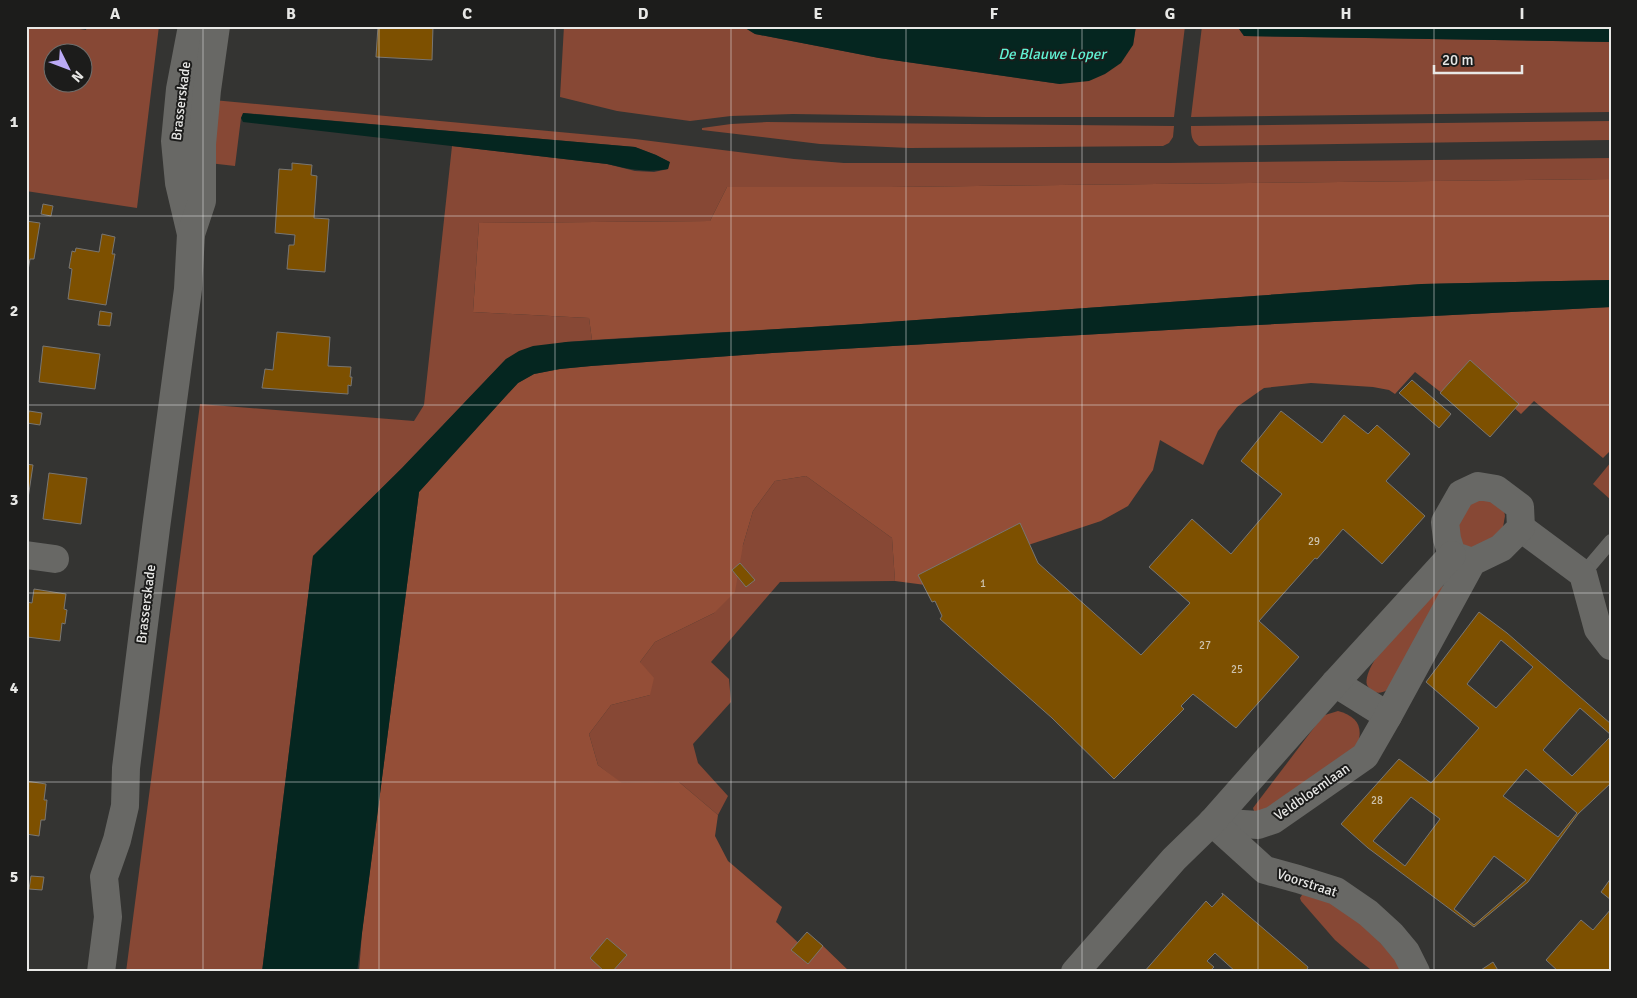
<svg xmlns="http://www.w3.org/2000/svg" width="1637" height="998" font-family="Signika,sans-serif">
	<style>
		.green { fill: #874835; fill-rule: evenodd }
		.forest { fill: #944e37 }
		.water { fill: #052620 }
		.building { fill: #7d5000; stroke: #787673; fill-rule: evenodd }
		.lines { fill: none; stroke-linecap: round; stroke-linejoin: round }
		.lane { stroke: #686865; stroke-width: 14 }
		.street { stroke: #686865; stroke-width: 28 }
		.grid { fill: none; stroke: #e8e8e6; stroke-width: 1; stroke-opacity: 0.55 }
		.labels { text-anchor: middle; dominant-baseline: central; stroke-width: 4; stroke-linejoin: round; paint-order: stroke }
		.number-label { font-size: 11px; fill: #cdc2ac }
		.street-label { font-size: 14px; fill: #e8e8e6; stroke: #1c1c1b }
		.water-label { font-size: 15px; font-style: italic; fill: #61f1d3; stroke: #1c1c1b }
		.neatline { fill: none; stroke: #e8e8e6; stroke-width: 2 }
		.grid-label { font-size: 16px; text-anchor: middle; font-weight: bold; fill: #e8e8e6 }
	</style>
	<rect width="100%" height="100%" fill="#343432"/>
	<g class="green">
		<path d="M26,26h34l26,4 1,-4h72l-22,182 -111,-17zM52,52h30v30h-30z"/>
		<polygon points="564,26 742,26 755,34 879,58 1060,84 1133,45 1136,26 1185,26 1174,117 985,117 793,114 731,116 690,121 617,111 560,97"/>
		<polygon points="1202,26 1237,26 1244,36 1611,42 1611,112 1191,117"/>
		<polygon points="213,100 635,139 794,159 844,163 1168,163 1611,158 1611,179 892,187 727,187 710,221 479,223 473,312 589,318 592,340 566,342 506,359 402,468 313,556 262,972 126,972 200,404 414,421 424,405 452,146 607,164 635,171 654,172 668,169 669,162 656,155 635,147 244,113 241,118 235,166 209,163"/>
		<path d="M1611,121v19l-412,6c-8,-5 -8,-12 -8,-20z"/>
		<polygon points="767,122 1174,126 1173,137 1169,143 1163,146 909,148 820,144 702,130 702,128 731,124"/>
		<polygon points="1611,462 1611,500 1593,484"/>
		<polygon points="806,476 892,538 895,581 780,582 711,662 729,679 731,702 693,744 698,763 728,796 718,815 679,782 622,784 598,765 589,734 611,705 650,695 640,662 655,642 714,613 743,545 753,511 775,481"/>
		<polygon points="1480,494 1504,510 1505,516 1503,527 1495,537 1471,549 1458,546 1459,517"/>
		<path d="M1442,586l3,1 -58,103c-8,5 -15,3 -20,-5 -5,-25 57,-81 75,-99z"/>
		<path d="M1338,711c19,5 26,16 19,35l-92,68 -11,-3 -1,-3 3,-4 63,-83 6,-6z"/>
		<polygon points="1304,892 1325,899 1366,927 1407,972 1374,972 1357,959 1335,940 1301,901 1300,898"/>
	</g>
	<g class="forest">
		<polygon points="1611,179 1611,280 1422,284 861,324 592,340 589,318 473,312 479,223 710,221 727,187 892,187"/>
		<polygon points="1611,307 1611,450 1603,458 1534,401 1521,414 1468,367 1443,394 1415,372 1395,394 1389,390 1373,387 1311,383 1264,388 1237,407 1218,431 1203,465 1160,440 1153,470 1128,506 1101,521 970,564 933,586 895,581 892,538 806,476 775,481 753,511 743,545 735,592 714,613 655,642 640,662 654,678 650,695 611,705 589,734 598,765 622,783 679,782 718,815 715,836 728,861 782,907 776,922 806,950 819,942 850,972 359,972 362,932 419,492 505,397 518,383 534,374 559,369 591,366 772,353 1238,326"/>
	</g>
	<g class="water">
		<polygon points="742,26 1136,26 1133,45 1121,63 1105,74 1089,81 1060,84 879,58 755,34"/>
		<polygon points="1237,26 1611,26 1611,42 1244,36"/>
		<path d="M243,113l392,34 21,8 14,7 -2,7c-23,4 -39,0 -61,-5l-364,-42 -2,-4z"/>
		<polygon points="1611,280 1611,307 1238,326 772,353 591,366 560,369 534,374 518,383 505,397 419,492 357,972 262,972 313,556 402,468 506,359 519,351 533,346 566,342 861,324 1422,284"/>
	</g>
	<g class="building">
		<polygon points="378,26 433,26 432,60 376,57"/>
		<polygon points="292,163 312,165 311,175 317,176 314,218 329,219 325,272 287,269 289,245 294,245 295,235 275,233 279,169 292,170"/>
		<polygon points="43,204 53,206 51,216 41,214"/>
		<polygon points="26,221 40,223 34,259 30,259 26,282"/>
		<polygon points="102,234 115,237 112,254 115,254 106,305 68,299 72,269 69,268 72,251 75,252 76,248 99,252"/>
		<polygon points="100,311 112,313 110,326 98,325"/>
		<polygon points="277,332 330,337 328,366 351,367 350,377 352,377 351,386 348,385 348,394 262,388 265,369 273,370"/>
		<polygon points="43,346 100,354 95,389 39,382"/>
		<polygon points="1470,360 1519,404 1490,437 1440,393"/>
		<polygon points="1412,380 1451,414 1439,428 1399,393"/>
		<polygon points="29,411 42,413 40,425 27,423"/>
		<polygon points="1281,411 1322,443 1344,415 1368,434 1377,425 1410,454 1386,481 1425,516 1382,564 1343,529 1317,559 1315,558 1259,621 1299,657 1236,728 1193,694 1181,706 1184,709 1114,779 1052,718 940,619 942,616 935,601 932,602 918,575 1020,523 1038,563 1141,655 1190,603 1149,567 1192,519 1231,554 1282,494 1241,461"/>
		<polygon points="26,464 33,465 26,512"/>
		<polygon points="49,473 87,478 81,524 43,519"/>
		<polygon points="740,563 755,580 746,587 732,570"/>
		<polygon points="34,589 66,594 64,609 67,610 65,624 62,623 60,641 27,637 26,602 32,603"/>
		<path d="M1479,612l28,21 104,91v11l-31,-27 -37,42 29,26 39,-40v47l-33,31 -50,68 -54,45 -106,-79 -27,-24 58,-65 32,24 48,-55 -53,-46zM1501,640l32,27 -37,41 -29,-24zM1526,769l51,44 -19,24 -55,-41zM1411,797l29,22 -35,47 -32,-25zM1494,856l32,24 -52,45 -20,-16z"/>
		<polygon points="26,781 46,784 44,800 47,800 45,820 41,820 39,836 26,834"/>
		<polygon points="31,876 44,877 42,890 29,889"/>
		<polygon points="1611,878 1611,900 1601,892"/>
		<polygon points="1222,894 1222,893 1308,967 1306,972 1236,972 1215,953 1207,961 1214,967 1209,972 1144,972 1206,901 1212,907 1223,895"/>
		<polygon points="1611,909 1611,972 1559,972 1546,960 1581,920 1593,930"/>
		<polygon points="807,932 823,946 808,964 791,950"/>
		<polygon points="607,938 627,955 612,972 605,972 590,958"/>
		<polygon points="1493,962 1499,972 1478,972"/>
	</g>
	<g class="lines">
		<polyline class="lane" points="1583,574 1611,541"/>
		<g class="street">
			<polyline points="191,234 179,183 175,141 180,89 192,26"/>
			<polyline points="1521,528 1583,574 1598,629 1611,646"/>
			<polyline points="26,555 55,559"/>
			<polyline points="1335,683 1388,716"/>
			<polyline points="1212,822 1258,825 1273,820 1365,756 1388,716 1472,562 1501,548 1521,528 1520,507 1496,489 1478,486 1461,494 1445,522 1447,539 1452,555 1472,562"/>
			<polyline points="1212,822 1265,870 1298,879 1336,891 1368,913 1391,934 1406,952 1416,972"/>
			<polyline points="101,972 108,917 104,877 117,840 125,806 126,768 156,528 188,289 191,234 202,201 202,144 207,90 216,26"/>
			<polyline points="1075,972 1174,859 1212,822 1335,683 1452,555"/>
		</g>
	</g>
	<path class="grid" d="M203,26v946M379,26v946M555,26v946M731,26v946M906,26v946M1082,26v946M1258,26v946M1434,26v946M26,216h1585M26,405h1585M26,593h1585M26,782h1585"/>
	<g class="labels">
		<g class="number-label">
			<text x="1314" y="541">29</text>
			<text x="983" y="583">1</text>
			<text x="1205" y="645">27</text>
			<text x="1237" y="669">25</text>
			<text x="1377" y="800">28</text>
		</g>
		<g class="street-label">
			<text transform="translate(181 101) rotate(-83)">Brasserskade</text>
			<text transform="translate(146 604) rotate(-83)">Brasserskade</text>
			<text transform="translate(1312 792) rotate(-35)">Veldbloemlaan</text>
			<text transform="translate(1307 883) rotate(18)">Voorstraat</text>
		</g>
		<g class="water-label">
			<text x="1052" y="54">De Blauwe Loper</text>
		</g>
	</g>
	<rect width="1637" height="998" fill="none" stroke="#1c1c1b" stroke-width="55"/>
	<g transform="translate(68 68) rotate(132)"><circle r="24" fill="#1c1c1b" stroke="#6e6e6c"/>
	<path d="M0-4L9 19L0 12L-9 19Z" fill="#bbaaf6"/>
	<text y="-8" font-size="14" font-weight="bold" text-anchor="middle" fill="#e8e8e6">N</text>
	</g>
	<path d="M1434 65v8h88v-8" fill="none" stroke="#e8e8e6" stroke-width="2.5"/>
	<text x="1442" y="65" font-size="15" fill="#e8e8e6" stroke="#1c1c1b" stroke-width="4" paint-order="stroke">20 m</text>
	<rect x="28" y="28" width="1582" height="942" class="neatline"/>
	<g class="grid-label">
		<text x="115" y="19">A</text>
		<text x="291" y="19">B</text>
		<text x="467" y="19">C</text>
		<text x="643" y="19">D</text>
		<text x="818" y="19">E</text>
		<text x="994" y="19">F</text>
		<text x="1170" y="19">G</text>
		<text x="1346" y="19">H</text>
		<text x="1522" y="19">I</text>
		<text x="14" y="127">1</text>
		<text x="14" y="316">2</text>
		<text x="14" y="505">3</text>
		<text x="14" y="693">4</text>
		<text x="14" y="882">5</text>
	</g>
</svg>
